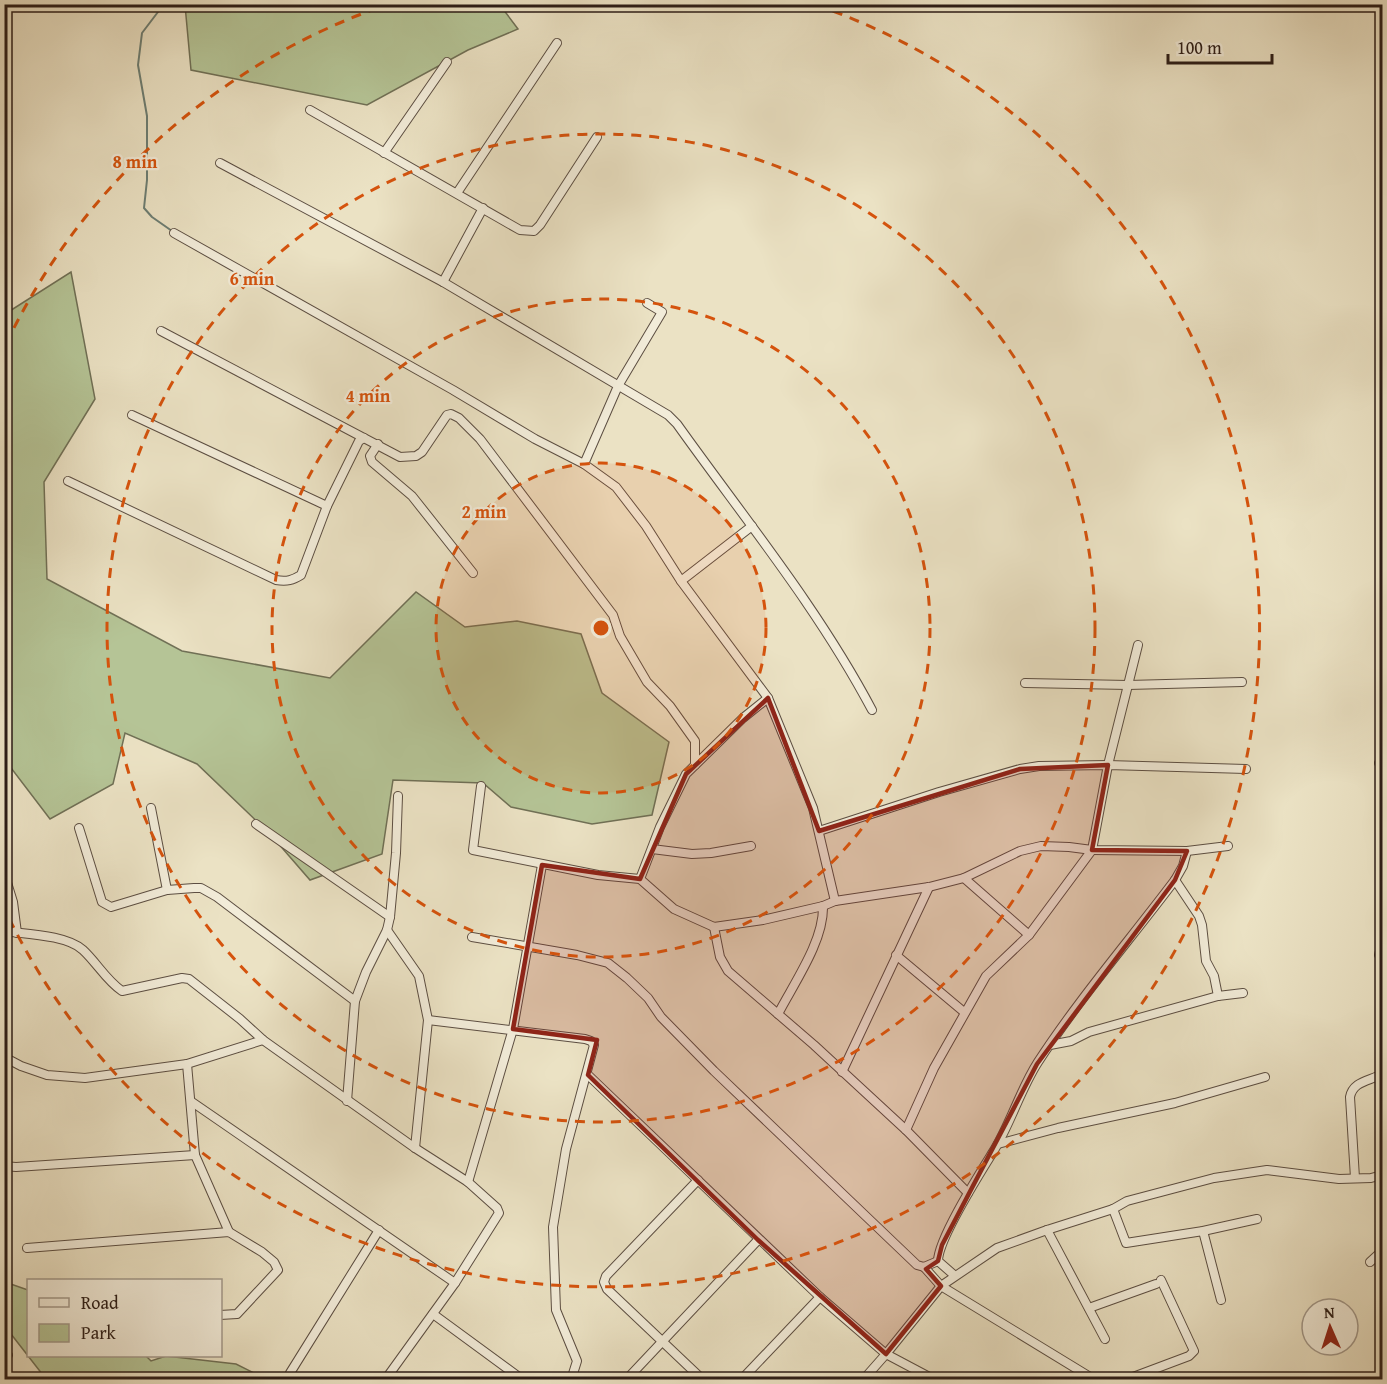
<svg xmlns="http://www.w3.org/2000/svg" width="1387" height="1384" font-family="'Gentium Book Plus',serif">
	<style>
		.green { fill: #b5c496; stroke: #707056; stroke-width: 1.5 }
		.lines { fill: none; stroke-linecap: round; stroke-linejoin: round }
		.stream { stroke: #6d7e73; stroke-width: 2 }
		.minor-casing { stroke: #5c4e42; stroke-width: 10 }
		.minor { stroke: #f2ecd9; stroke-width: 8 }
		.marked { fill: #8f2418; fill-opacity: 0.2; stroke: #8f2418; stroke-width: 4.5; stroke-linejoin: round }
		.ring { fill: none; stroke: #d5530d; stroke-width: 3; stroke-dasharray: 10 8 }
		.centre { fill: #d5530d; stroke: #f2ecd9; stroke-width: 3 }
		.ring-label { font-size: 18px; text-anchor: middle; font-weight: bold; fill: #d5530d; stroke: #f2ecd9; stroke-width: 4.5; stroke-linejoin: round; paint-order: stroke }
	</style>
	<rect width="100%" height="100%" fill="#ebe2c4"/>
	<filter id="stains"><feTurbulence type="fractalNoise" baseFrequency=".00333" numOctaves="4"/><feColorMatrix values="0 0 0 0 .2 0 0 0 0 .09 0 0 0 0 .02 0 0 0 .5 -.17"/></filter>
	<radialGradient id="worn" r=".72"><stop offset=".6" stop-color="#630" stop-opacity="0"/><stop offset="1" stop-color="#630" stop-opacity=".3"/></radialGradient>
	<g class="green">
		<polygon points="185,5 500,5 518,29 468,50 367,105 191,70"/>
		<polygon points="71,272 95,399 44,482 47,579 182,651 330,678 416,592 465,627 517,621 581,634 602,693 669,742 652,815 592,824 511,807 483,783 393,780 382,854 310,880 270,834 197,764 125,733 113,784 50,819 5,760 5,314"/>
		<polygon points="5,1282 28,1290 28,1356 146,1356 151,1361 166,1356 236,1364 266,1379 46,1379 11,1334 5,1333"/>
	</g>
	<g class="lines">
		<polyline class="stream" points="164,4 142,33 138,65 147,116 147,180 144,208 152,217 172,231"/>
		<defs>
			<g id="minor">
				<polyline points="310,110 520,230 534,231 540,225 597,137"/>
				<polyline points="384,153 447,62"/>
				<path d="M220,163l223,119 225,133 9,9c67,94 141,184 195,286"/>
				<polyline points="457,193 557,43"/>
				<polyline points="174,233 453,390 535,439 584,464 616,487 646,526 681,581 768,698 813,808 835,901"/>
				<polyline points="443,282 483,208"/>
				<polyline points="161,331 400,457 416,456 422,452 447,415 451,414 459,418 480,439 613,615 620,636 647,682 670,706 695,741 695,765"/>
				<polyline points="132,415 327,506"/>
				<polyline points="378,444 370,456 372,462 412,496 473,573"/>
				<polyline points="584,464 618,386 662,312 647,303"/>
				<path d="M68,481l208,99c11,2 17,0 25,-5l26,-69 32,-65 5,-3"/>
				<polyline points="681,581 752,526"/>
				<polyline points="1025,683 1128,685 1242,682"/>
				<polyline points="1379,763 1382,763"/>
				<polyline points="481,786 473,850 598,875 640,879 674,909 714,927 763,920 823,906 835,901 929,887 964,878 1020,851 1041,846 1069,847 1092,850 1187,851 1228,846"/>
				<polyline points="151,808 167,890"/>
				<polyline points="256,824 390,917"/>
				<polyline points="79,828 102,902 111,907 167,890 194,888 201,888 217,897 355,1001"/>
				<polyline points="819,831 939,792 1020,769 1039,766 1108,765 1246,769"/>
				<polyline points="652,849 692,854 711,853 751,846"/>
				<polyline points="4,873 13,902 17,933"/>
				<polyline points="964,878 1029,935"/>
				<polyline points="640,879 660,827 686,774 743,718 768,698"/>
				<polyline points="1175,880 1199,916 1202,925 1206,961 1214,976 1218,996"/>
				<polyline points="714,927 720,957 728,971 814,1045 906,1130 968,1193"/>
				<polyline points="387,930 419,976 428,1020 415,1148"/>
				<path d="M4,931c21,3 63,4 79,19 14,13 23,30 39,41l60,-13 7,1 51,40 23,21 152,108 53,34 29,26 2,5 -44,70 -70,97"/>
				<polyline points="472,937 577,955 608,963 627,978 648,998 661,1017 714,1071 917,1265 924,1267 938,1261"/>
				<polyline points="1382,943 1379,955 1382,959"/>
				<polyline points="896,955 964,1012"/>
				<path d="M778,1014c16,-31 46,-73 45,-108"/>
				<polyline points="428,1020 585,1039 591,1041 594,1045 566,1149 553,1227 556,1310 577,1361 571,1380"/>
				<polyline points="1050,1045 1071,1041 1089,1032 1218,996 1243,993"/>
				<polyline points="4,1057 21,1066 47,1075 85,1078 187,1064 263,1040"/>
				<polyline points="187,1064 195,1155 229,1232"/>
				<polyline points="842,1072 929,887"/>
				<polyline points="588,1075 820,1297 886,1354 935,1380"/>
				<polyline points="347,1101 355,1001 366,972 387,930 390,917 396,853 398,796"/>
				<polyline points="192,1102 455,1283"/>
				<polyline points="906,1130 934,1068 986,976 1029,935 1092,850 1108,765 1138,645"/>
				<polyline points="998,1144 1058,1128 1175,1103 1265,1077"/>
				<polyline points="4,1166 16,1167 195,1155"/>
				<path d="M1355,1178l-5,-81c3,-16 20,-16 32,-23"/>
				<polyline points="698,1180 606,1276 604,1282 607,1289 703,1380"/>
				<polyline points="468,1182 513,1029 542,865"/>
				<polyline points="1113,1209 1126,1243 1203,1231 1257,1219"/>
				<polyline points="1047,1230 1105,1339"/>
				<polyline points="1203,1231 1221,1300"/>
				<polyline points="27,1248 229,1232 262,1252 274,1262 278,1270 237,1314 220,1315"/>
				<polyline points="1370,1262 1382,1251"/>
				<polyline points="924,1267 941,1286 1095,1380"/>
				<path d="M954,1275l-16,-14c0,-22 42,-88 55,-109 18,-29 27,-62 45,-90 41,-63 91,-121 137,-182l8,-14 4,-15"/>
				<polyline points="1089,1308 1156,1284"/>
				<polyline points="433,1314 523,1380"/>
				<polyline points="4,1353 8,1355"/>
				<polyline points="290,1373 379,1230"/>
				<polyline points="626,1380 758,1240"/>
				<polyline points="741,1380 820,1297"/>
				<polyline points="863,1380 886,1354 941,1286 997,1248 1047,1230 1113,1209 1127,1201 1214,1178 1267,1170 1339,1179 1371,1178 1382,1175"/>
				<polyline points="1125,1380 1189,1356 1194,1351 1161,1280"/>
			</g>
		</defs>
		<use href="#minor" class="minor-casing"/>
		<use href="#minor" class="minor"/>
	</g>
	<path class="marked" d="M768,698l51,133 201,-62 88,-4 -16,85 95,1 -12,29 -138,184 -95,181 -4,16 -12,8 15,17 -55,68 -128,-114 -170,-165 9,-35 -84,-11 29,-164 98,14 46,-105z"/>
	<circle cx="601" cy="628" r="165" fill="#d5530d" fill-opacity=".12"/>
	<g class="ring">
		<circle cx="601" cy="628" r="165"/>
		<circle cx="601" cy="628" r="329"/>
		<circle cx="601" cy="628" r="494"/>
		<path d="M6 344A659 659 0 0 1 386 5M816 5A659 659 0 1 1 6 912"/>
	</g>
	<circle cx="601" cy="628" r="9" class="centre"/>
	<g class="ring-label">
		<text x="135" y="168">8 min</text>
		<text x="252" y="285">6 min</text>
		<text x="368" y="402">4 min</text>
		<text x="484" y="518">2 min</text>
	</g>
	<rect width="1387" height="1384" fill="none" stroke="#ebe2c4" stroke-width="24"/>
	<rect x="6" y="6" width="1375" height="1372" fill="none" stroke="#2c1d17" stroke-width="3"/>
	<rect x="12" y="12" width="1363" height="1360" fill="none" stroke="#2c1d17" stroke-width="1.5"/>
	<rect x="27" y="1279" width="195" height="78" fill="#f2ecd9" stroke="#a3998b" stroke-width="1.5"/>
	<rect x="39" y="1298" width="30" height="9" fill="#f2ecd9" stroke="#a3998b" stroke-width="1.5"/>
	<text x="81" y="1309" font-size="18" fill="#2c1d17">Road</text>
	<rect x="39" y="1324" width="30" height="18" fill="#b5c496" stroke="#a3998b" stroke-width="1.5"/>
	<text x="81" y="1339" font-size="18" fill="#2c1d17">Park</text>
	<g transform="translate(1330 1327) rotate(357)"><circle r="28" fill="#f2ecd9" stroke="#a3998b" stroke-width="1.5"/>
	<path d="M0-4.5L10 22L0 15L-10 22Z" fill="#8f2418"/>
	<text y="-9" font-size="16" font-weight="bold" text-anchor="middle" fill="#2c1d17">N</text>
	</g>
	<path d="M1168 54v9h104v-9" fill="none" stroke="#2c1d17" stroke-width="3"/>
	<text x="1177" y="54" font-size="18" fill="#2c1d17" stroke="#f2ecd9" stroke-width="4.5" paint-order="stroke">100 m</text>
	<rect width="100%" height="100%" filter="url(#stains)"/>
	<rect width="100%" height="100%" fill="url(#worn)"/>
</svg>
